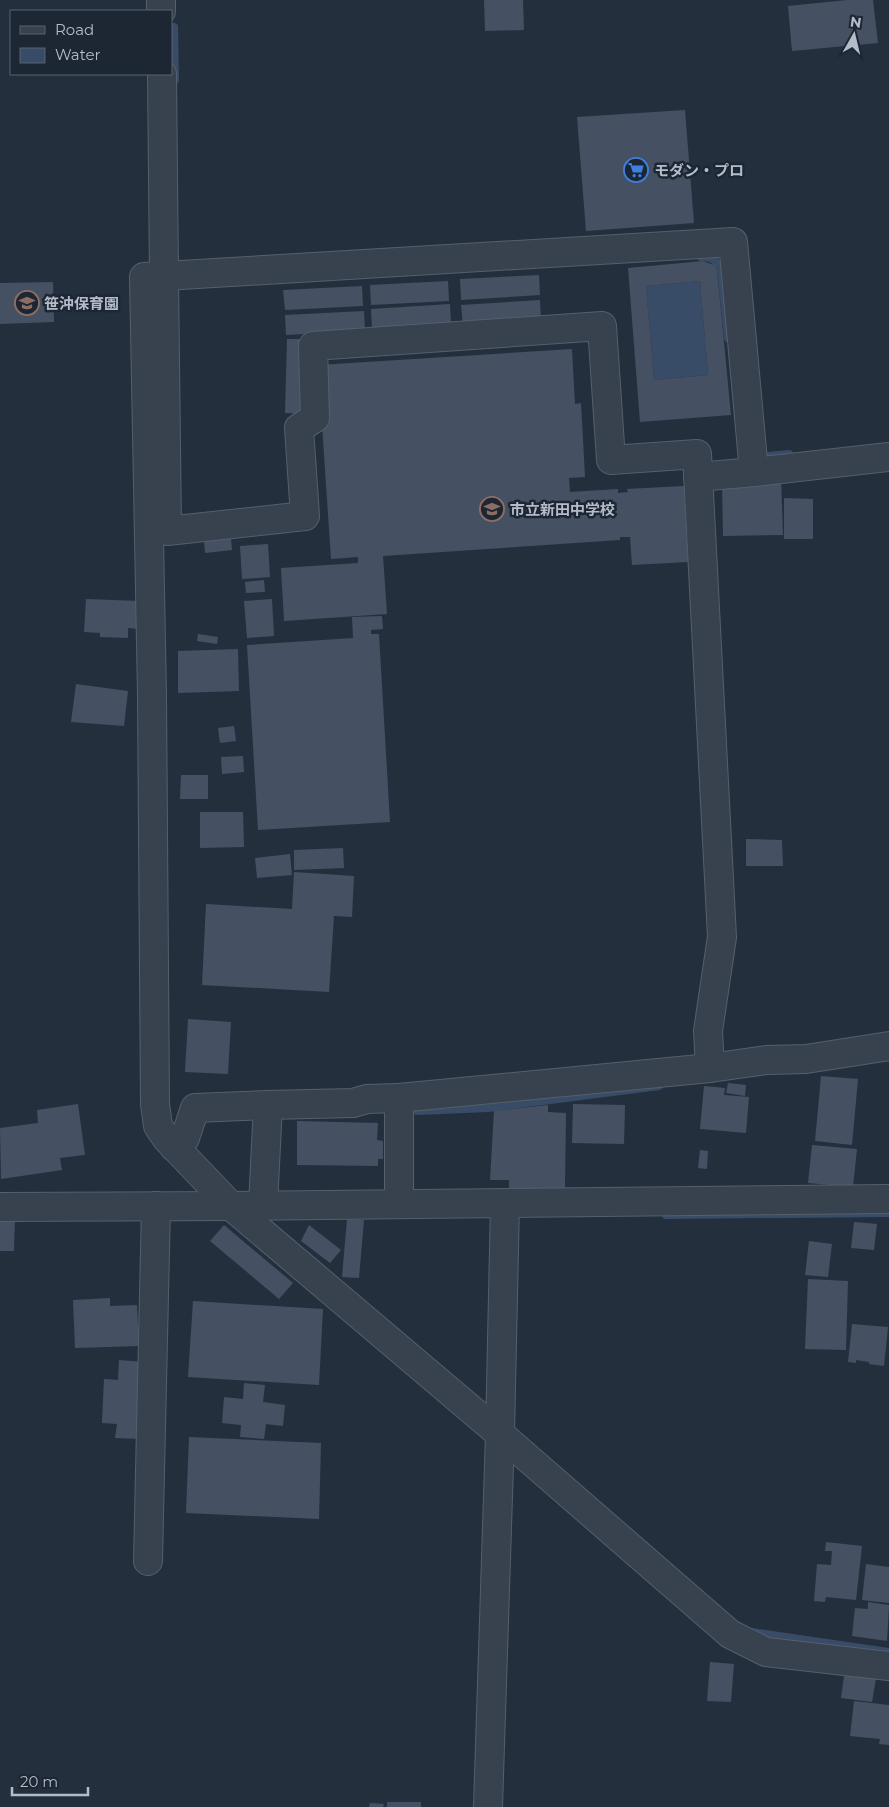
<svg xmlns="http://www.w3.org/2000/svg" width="889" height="1807" font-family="Montserrat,'Noto Sans JP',sans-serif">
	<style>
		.water { fill: #394c67 }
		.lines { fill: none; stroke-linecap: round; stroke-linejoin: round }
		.stream { stroke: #394c67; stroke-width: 8 }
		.building { fill: #455162; fill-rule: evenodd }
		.minor-casing { stroke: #565f6c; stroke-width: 30 }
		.minor { stroke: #38414e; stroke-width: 28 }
		.labels { text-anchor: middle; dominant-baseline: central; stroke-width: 5; stroke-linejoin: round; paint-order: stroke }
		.poi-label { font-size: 15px; font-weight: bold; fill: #b4bcc9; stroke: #1d2633; text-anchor: start }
	</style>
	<rect width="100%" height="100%" fill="#242f3e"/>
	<polygon class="water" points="700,281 708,375 654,380 646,286"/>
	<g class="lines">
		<g class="stream">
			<polyline points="174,27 175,80"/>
			<path d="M701,257c11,0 14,2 20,12l7,69"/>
			<polyline points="758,457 789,454"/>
			<polyline points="417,1111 488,1108 659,1086"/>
			<polyline points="666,1215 889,1213"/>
			<polyline points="751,1632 889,1652"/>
		</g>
	</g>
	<g class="building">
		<polygon points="484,0 523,0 524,30 485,31"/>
		<polygon points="847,0 873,0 878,43 792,51 788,6"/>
		<polygon points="685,110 694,223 586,231 577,117"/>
		<path d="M703,261l11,4 3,5 14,145 -91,7 -12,-154zM700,281l8,94 -54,5 -8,-94z"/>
		<polygon points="539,275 540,295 461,300 460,279"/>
		<polygon points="448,281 449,301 371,305 370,285"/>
		<polygon points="53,282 54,322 0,324 0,283"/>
		<polygon points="362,286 363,306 285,310 283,290"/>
		<polygon points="540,300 541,321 463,325 461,305"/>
		<polygon points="450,304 451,324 372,329 371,309"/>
		<polygon points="364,311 365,331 286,335 285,315"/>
		<polygon points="287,339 306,339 305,414 285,413"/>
		<polygon points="572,349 575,404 581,403 585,477 569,478 570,492 618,489 618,493 628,492 627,489 684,486 688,562 632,565 630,537 620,537 620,540 383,556 387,614 284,621 281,568 358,563 358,557 331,559 318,365"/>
		<polygon points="781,478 783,535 723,536 722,480"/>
		<polygon points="784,498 813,499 813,539 784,539"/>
		<polygon points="231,538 232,550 205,553 204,541"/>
		<polygon points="268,544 270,577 242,579 240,546"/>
		<polygon points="264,580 265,592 246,593 245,582"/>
		<polygon points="86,599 139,601 138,629 128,628 128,638 100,637 100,633 84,632"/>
		<polygon points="272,599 274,636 247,638 244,601"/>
		<polygon points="382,616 383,629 371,630 371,634 379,634 390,822 258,830 247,645 353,638 352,617"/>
		<polygon points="198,634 218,637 217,644 197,641"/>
		<polygon points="238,649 239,691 178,693 178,651"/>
		<polygon points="76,684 128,691 124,726 71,722"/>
		<polygon points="234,726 236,741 220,743 218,728"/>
		<polygon points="243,756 244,772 222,774 221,757"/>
		<polygon points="181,775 208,775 208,799 180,799"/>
		<polygon points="200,812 243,812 244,847 200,848"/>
		<polygon points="746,839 782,840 783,866 746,866"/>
		<polygon points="343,848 344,868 294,870 294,850"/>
		<polygon points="290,854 292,875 257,878 255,858"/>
		<polygon points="294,872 354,876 352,917 334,916 329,992 202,985 206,904 292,909"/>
		<polygon points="188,1019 231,1022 228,1074 185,1072"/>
		<polygon points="821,1076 858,1079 852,1145 815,1141"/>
		<polygon points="728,1083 746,1085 745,1096 726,1093"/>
		<polygon points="704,1086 725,1088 724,1095 749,1097 746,1133 700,1129"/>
		<polygon points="78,1104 85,1155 60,1158 62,1170 1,1179 0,1128 38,1123 37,1110"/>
		<polygon points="573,1104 625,1105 624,1144 572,1143"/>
		<polygon points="548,1105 548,1112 566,1113 565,1188 509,1188 509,1180 490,1180 494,1111"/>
		<polygon points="297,1121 378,1123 377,1140 383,1141 383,1159 378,1159 378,1166 297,1165"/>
		<polygon points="812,1145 857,1149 853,1187 808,1183"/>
		<polygon points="700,1150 708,1151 707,1169 698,1168"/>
		<polygon points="0,1217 15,1217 14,1251 0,1251"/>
		<polygon points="347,1219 364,1220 359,1278 342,1277"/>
		<polygon points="854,1222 877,1224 874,1250 851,1248"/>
		<polygon points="224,1225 293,1283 279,1299 210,1241"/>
		<polygon points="309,1225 341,1250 330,1263 301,1241"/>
		<polygon points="809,1241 832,1244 828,1277 805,1275"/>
		<polygon points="808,1279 848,1281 846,1350 805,1349"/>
		<polygon points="110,1298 110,1306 137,1305 139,1346 75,1348 73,1300"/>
		<polygon points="193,1301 323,1309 319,1385 188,1377"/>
		<polygon points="852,1324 888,1327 884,1366 869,1364 869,1362 856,1360 856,1363 848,1362"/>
		<polygon points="119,1360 144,1362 141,1439 115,1438 117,1424 102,1423 104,1379 118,1380"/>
		<polygon points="244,1383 265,1385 263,1402 285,1405 283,1426 266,1424 264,1439 240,1437 241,1425 222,1423 224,1397 243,1399"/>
		<polygon points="189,1437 321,1443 319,1519 186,1513"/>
		<polygon points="826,1542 862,1546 856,1600 826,1597 825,1602 814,1601 817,1564 831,1565 832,1551 825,1551"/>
		<polygon points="866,1564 889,1567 889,1603 862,1600"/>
		<polygon points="868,1602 889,1605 887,1641 852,1636 855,1608 868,1609"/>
		<polygon points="710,1662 734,1664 731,1702 707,1701"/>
		<polygon points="845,1669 877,1673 872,1702 841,1698"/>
		<polygon points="854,1701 889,1705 889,1745 879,1744 880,1739 850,1736"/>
		<rect x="387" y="1802" width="34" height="5"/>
		<polygon points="370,1803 384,1804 383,1807 369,1807"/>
	</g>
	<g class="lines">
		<defs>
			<g id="minor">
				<polyline points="161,0 161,11"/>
				<polyline points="162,74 164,276 733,242 754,472 889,457"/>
				<polyline points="698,477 754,472"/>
				<polyline points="710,1068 708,1031 722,937 697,454 611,460 602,326 313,346 315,418 299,428 305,516 167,531 164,276 144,277 152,696 155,1104 158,1126 167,1139 231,1206 500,1434 730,1634 766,1652 889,1666"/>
				<polyline points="174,1147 185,1138 195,1108 268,1105"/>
				<polyline points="399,1203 399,1098 710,1068 767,1060 806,1059 889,1046"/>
				<polyline points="263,1205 268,1105 353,1103 367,1099 399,1098"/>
				<polyline points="0,1207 231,1206 889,1199"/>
				<polyline points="148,1561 156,1206"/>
				<polyline points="488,1807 500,1434 505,1203"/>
			</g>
		</defs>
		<use href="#minor" class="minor-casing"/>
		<use href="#minor" class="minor"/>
	</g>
	<defs>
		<symbol id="supermarket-ring" viewBox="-11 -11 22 22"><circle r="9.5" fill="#1d2633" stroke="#3f7fe0" stroke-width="1.5"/><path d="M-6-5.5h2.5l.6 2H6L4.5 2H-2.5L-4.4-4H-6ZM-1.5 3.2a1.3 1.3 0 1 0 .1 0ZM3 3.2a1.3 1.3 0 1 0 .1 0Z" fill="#3f7fe0"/></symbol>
		<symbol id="school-ring" viewBox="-11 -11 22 22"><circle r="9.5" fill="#1d2633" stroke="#8d6e63" stroke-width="1.5"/><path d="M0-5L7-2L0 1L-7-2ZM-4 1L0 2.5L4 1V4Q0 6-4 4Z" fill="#8d6e63"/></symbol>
	</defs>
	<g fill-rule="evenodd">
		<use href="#supermarket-ring" x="622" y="156" width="28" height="28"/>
		<use href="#school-ring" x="13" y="289" width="28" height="28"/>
		<use href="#school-ring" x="478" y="495" width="28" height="28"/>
	</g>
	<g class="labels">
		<g class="poi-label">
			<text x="654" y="170">モダン・プロ</text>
			<text x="44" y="303">笹沖保育園</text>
			<text x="510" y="509">市立新田中学校</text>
		</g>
	</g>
	<rect x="10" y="10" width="162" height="65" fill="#1d2633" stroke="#59626f"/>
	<rect x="20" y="26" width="25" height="8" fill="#38414e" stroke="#59626f"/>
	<text x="55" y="35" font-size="15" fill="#b4bcc9">Road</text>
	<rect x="20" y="48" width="25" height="15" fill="#394c67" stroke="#59626f"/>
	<text x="55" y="60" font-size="15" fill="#b4bcc9">Water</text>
	<g transform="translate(854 35) rotate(8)" stroke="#1d2633" stroke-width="4" paint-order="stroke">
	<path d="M0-4L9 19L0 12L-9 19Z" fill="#b4bcc9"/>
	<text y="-8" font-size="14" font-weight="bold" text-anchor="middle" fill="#b4bcc9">N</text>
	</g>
	<path d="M12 1787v8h76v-8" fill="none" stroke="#b4bcc9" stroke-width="2.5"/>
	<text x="20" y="1787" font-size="15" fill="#b4bcc9" stroke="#1d2633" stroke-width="4" paint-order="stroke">20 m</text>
</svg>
